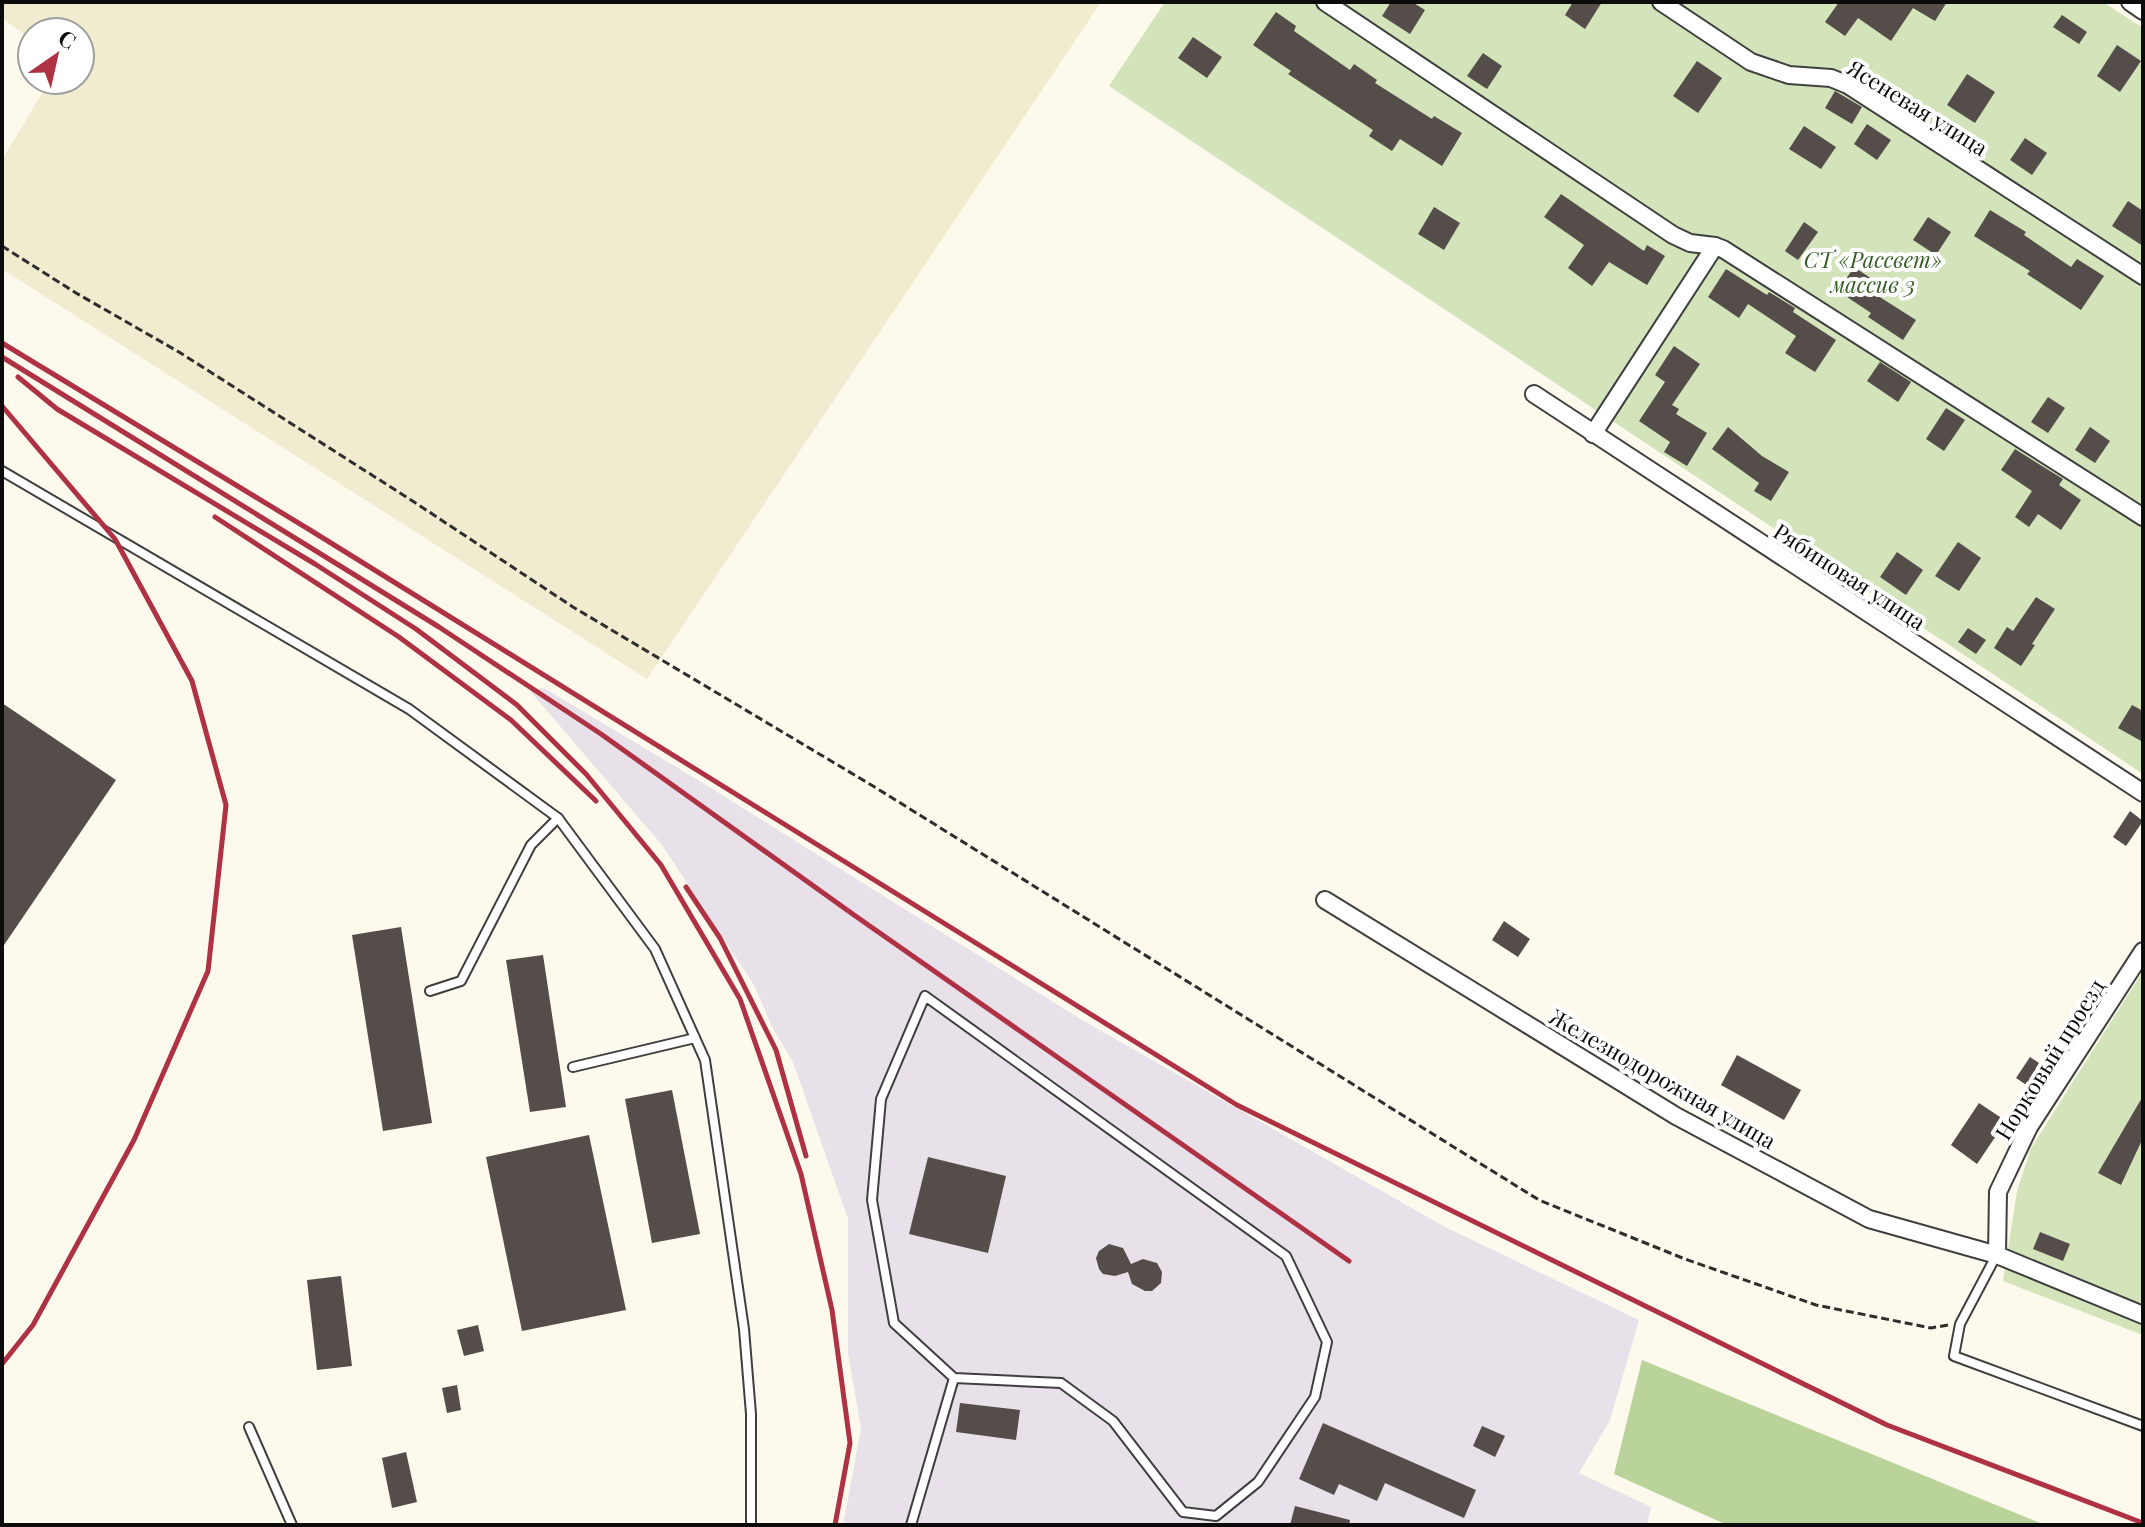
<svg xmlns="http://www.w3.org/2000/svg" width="2145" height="1527" font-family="'Playfair Display',serif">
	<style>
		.industrial { fill: #e8e1ea }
		.farmland { fill: #f1ebd0 }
		.green { fill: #d4e4ba }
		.forest { fill: #b9d39b }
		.building { fill: #544d4a }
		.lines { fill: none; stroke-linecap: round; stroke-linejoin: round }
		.lane-casing { stroke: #3f3f3f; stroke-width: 12 }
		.street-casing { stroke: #3f3f3f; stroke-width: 20 }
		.path { stroke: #2e2e2e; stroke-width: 3; stroke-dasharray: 8 4; stroke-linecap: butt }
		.lane { stroke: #fff; stroke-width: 8 }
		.street { stroke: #fff; stroke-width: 16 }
		.rail { stroke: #ae3243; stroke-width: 5 }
		.labels { text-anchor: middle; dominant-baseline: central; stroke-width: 8; stroke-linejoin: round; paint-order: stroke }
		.street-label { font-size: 22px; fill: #0c0c0c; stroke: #fff }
		.park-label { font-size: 22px; font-style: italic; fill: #345d23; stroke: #fff }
	</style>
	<rect width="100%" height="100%" fill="#fdf9ed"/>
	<polygon class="industrial" points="544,688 703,783 1082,1020 1445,1227 1639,1320 1610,1420 1579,1473 1651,1507 1647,1525 843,1525 861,1428 848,1353 848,1219 793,1062 773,1029 754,985 662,845 530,691"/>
	<polygon class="farmland" points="2,2 1101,2 647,679 2,269 2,160 50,80 80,80 80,32 32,32 32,40 2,18"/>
	<g class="green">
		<polygon points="1165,2 2103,2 2143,28 2143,774 1109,86"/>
		<polygon points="2143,971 2143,1335 2003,1281 2017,1191 2031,1148"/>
	</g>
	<polygon class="forest" points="1642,1360 2045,1525 1727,1525 1614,1474"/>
	<g class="building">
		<polygon points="1391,2 1412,2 1425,10 1410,34 1382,16"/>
		<polygon points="1573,2 1602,2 1585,29 1565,15"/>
		<polygon points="1839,2 1947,2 1935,21 1913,8 1891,41 1858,18 1845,36 1825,22"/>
		<polygon points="1276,12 1296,26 1294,31 1350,70 1354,64 1377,80 1375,83 1432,119 1434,116 1462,133 1442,166 1400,139 1392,151 1369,136 1373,130 1288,74 1291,71 1253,45"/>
		<polygon points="2062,15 2087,32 2079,44 2053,27"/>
		<polygon points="1193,37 1222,57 1207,78 1178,58"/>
		<polygon points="2117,45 2141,61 2120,92 2097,76"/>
		<polygon points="1483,53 1502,66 1487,89 1467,76"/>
		<polygon points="1697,61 1722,78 1698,113 1673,96"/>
		<polygon points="1967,74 1995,92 1975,123 1947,105"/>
		<polygon points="1835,91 1862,107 1852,124 1825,108"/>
		<polygon points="1867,124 1891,140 1877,160 1854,144"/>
		<polygon points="1804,126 1836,147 1821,169 1789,149"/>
		<polygon points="2025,138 2047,153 2032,175 2010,160"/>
		<polygon points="1561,194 1644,251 1647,245 1665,256 1647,285 1609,262 1592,286 1568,268 1584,245 1544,217"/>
		<polygon points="2128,201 2143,211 2143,246 2112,226"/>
		<polygon points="1434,207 1460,223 1444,250 1418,234"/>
		<polygon points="1990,210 2026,232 2024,235 2071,267 2077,259 2104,276 2081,310 2027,274 2030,271 1974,236"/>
		<polygon points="1928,217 1951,232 1936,255 1913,240"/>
		<polygon points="1804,222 1818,232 1798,260 1785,251"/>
		<polygon points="1854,267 1881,285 1875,294 1916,320 1903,340 1868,317 1871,313 1838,291"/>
		<polygon points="1726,269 1767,295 1769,292 1795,308 1793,312 1836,340 1815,372 1785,353 1796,336 1748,304 1739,318 1708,297"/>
		<polygon points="1674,346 1700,364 1672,405 1679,409 1676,414 1707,433 1687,466 1664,452 1670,442 1639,421 1665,382 1655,375"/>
		<polygon points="1880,362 1911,382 1898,402 1867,381"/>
		<polygon points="2048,397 2065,408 2048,433 2031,422"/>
		<polygon points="1946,408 1965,420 1944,451 1926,439"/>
		<polygon points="1728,427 1762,456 1789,472 1771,501 1754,491 1759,483 1712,449"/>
		<polygon points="2090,427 2110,441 2095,463 2075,450"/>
		<polygon points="2015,449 2063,479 2059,485 2081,500 2061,530 2038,514 2029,527 2015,517 2032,491 2001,470"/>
		<polygon points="1958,542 1981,558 1959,591 1935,576"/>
		<polygon points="1897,552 1923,570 1906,595 1880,577"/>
		<polygon points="2036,597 2055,609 2032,644 2035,645 2021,666 1994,648 2007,627 2013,631"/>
		<polygon points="1968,628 1986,640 1976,654 1958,642"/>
		<polygon points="2,703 116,780 2,948"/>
		<polygon points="2132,705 2143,711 2143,742 2118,728"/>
		<polygon points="2130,811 2143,821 2126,846 2113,837"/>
		<polygon points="1504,921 1530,939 1518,957 1492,940"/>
		<polygon points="401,927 432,1123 383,1131 352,935"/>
		<polygon points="543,955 566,1107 530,1112 506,960"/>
		<polygon points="1737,1055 1801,1090 1784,1120 1721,1085"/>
		<polygon points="2030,1057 2042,1065 2028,1086 2016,1078"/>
		<polygon points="672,1090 700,1234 652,1243 625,1099"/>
		<polygon points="2143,1096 2143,1138 2121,1185 2098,1173"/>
		<polygon points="1979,1103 2006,1121 1977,1164 1951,1145"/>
		<polygon points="589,1135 626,1310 522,1331 486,1157"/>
		<polygon points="928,1157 1006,1176 988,1253 909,1234"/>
		<polygon points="2040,1232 2070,1244 2063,1261 2033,1249"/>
		<polygon points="1109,1244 1123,1248 1131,1264 1143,1259 1157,1263 1162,1272 1161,1283 1152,1291 1145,1291 1132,1284 1128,1272 1115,1276 1103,1274 1099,1269 1096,1258 1099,1251"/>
		<polygon points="341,1276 352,1366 317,1370 307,1280"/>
		<polygon points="478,1325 484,1351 464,1356 457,1330"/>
		<polygon points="457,1385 461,1410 447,1413 442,1388"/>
		<polygon points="960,1403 1020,1410 1016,1440 956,1432"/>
		<polygon points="1323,1423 1476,1490 1464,1518 1385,1483 1377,1501 1339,1484 1334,1495 1299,1479"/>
		<polygon points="1482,1426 1505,1436 1495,1457 1473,1446"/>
		<polygon points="406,1452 417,1502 392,1508 382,1458"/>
		<polygon points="1295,1506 1350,1520 1349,1525 1290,1525"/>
	</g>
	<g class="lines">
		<defs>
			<g id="lane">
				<polyline points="2,471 409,709 558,818 655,949 705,1060 744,1329 751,1414 751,1525"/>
				<polyline points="430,991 461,981 531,845 558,818"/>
				<polyline points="573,1067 695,1038"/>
				<polyline points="1996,1256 1960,1324 1954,1356 2143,1426"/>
				<polyline points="249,1427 292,1525"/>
				<polyline points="911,1525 954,1378 1061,1383 1113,1421 1183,1512 1216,1516 1258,1482 1315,1397 1327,1342 1286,1256 925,996 881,1099 872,1200 894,1323 954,1378"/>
			</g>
			<g id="street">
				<polyline points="1325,2 1673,235 1690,243 1715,246"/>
				<polyline points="1661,2 1751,62 1789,75 1831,78 1848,85 2143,276"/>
				<polyline points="2130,2 2143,11"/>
				<polyline points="1534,394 2143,793"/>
				<polyline points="1593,434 1715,246 1723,249 2143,517"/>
				<polyline points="1325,900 1676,1116 1869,1219 1997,1255"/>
				<polyline points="2143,951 2029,1127 1998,1192 1997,1255 2143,1315"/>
			</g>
		</defs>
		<use href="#lane" class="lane-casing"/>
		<use href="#street" class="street-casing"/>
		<polyline class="path" points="2,246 76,293 179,352 411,500 573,607 873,786 1539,1200 1685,1259 1816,1305 1931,1328 1948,1325"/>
		<use href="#lane" class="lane"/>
		<use href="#street" class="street"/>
		<g class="rail">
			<polyline points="2,343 310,530 1237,1105 1887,1425 2143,1523"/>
			<polyline points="2,357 439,627 601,734 854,915 1349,1261"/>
			<polyline points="18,377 57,409 315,564 416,629 517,705 586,774 661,865 740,999 801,1174 832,1310 850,1443 835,1525"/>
			<polyline points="2,406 115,539 192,681 226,805 208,971 134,1140 33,1325 2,1364"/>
			<polyline points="215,517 399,637 511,720 596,801"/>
			<polyline points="686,887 720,938 776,1050 806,1156"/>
		</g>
	</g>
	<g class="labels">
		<g class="street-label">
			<text transform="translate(1918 107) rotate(32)">Ясеневая улица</text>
			<text transform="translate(1850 576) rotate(33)">Рябиновая улица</text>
			<text transform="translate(2049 1059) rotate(-58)">Норковый проезд</text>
			<text transform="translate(1663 1078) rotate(30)">Железнодорожная улица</text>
		</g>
		<g class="park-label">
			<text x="1873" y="259">СТ «Рассвет»<tspan x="1873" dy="25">массив 3</tspan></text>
		</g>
	</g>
	<rect width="2145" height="1527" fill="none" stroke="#0c0c0c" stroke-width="8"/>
	<g transform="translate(56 56) rotate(34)"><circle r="38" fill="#ffffff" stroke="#9e9e9e" stroke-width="2"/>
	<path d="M0-6L14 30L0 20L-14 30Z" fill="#ae3243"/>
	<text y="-12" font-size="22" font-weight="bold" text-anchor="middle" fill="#0c0c0c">С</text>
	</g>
</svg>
